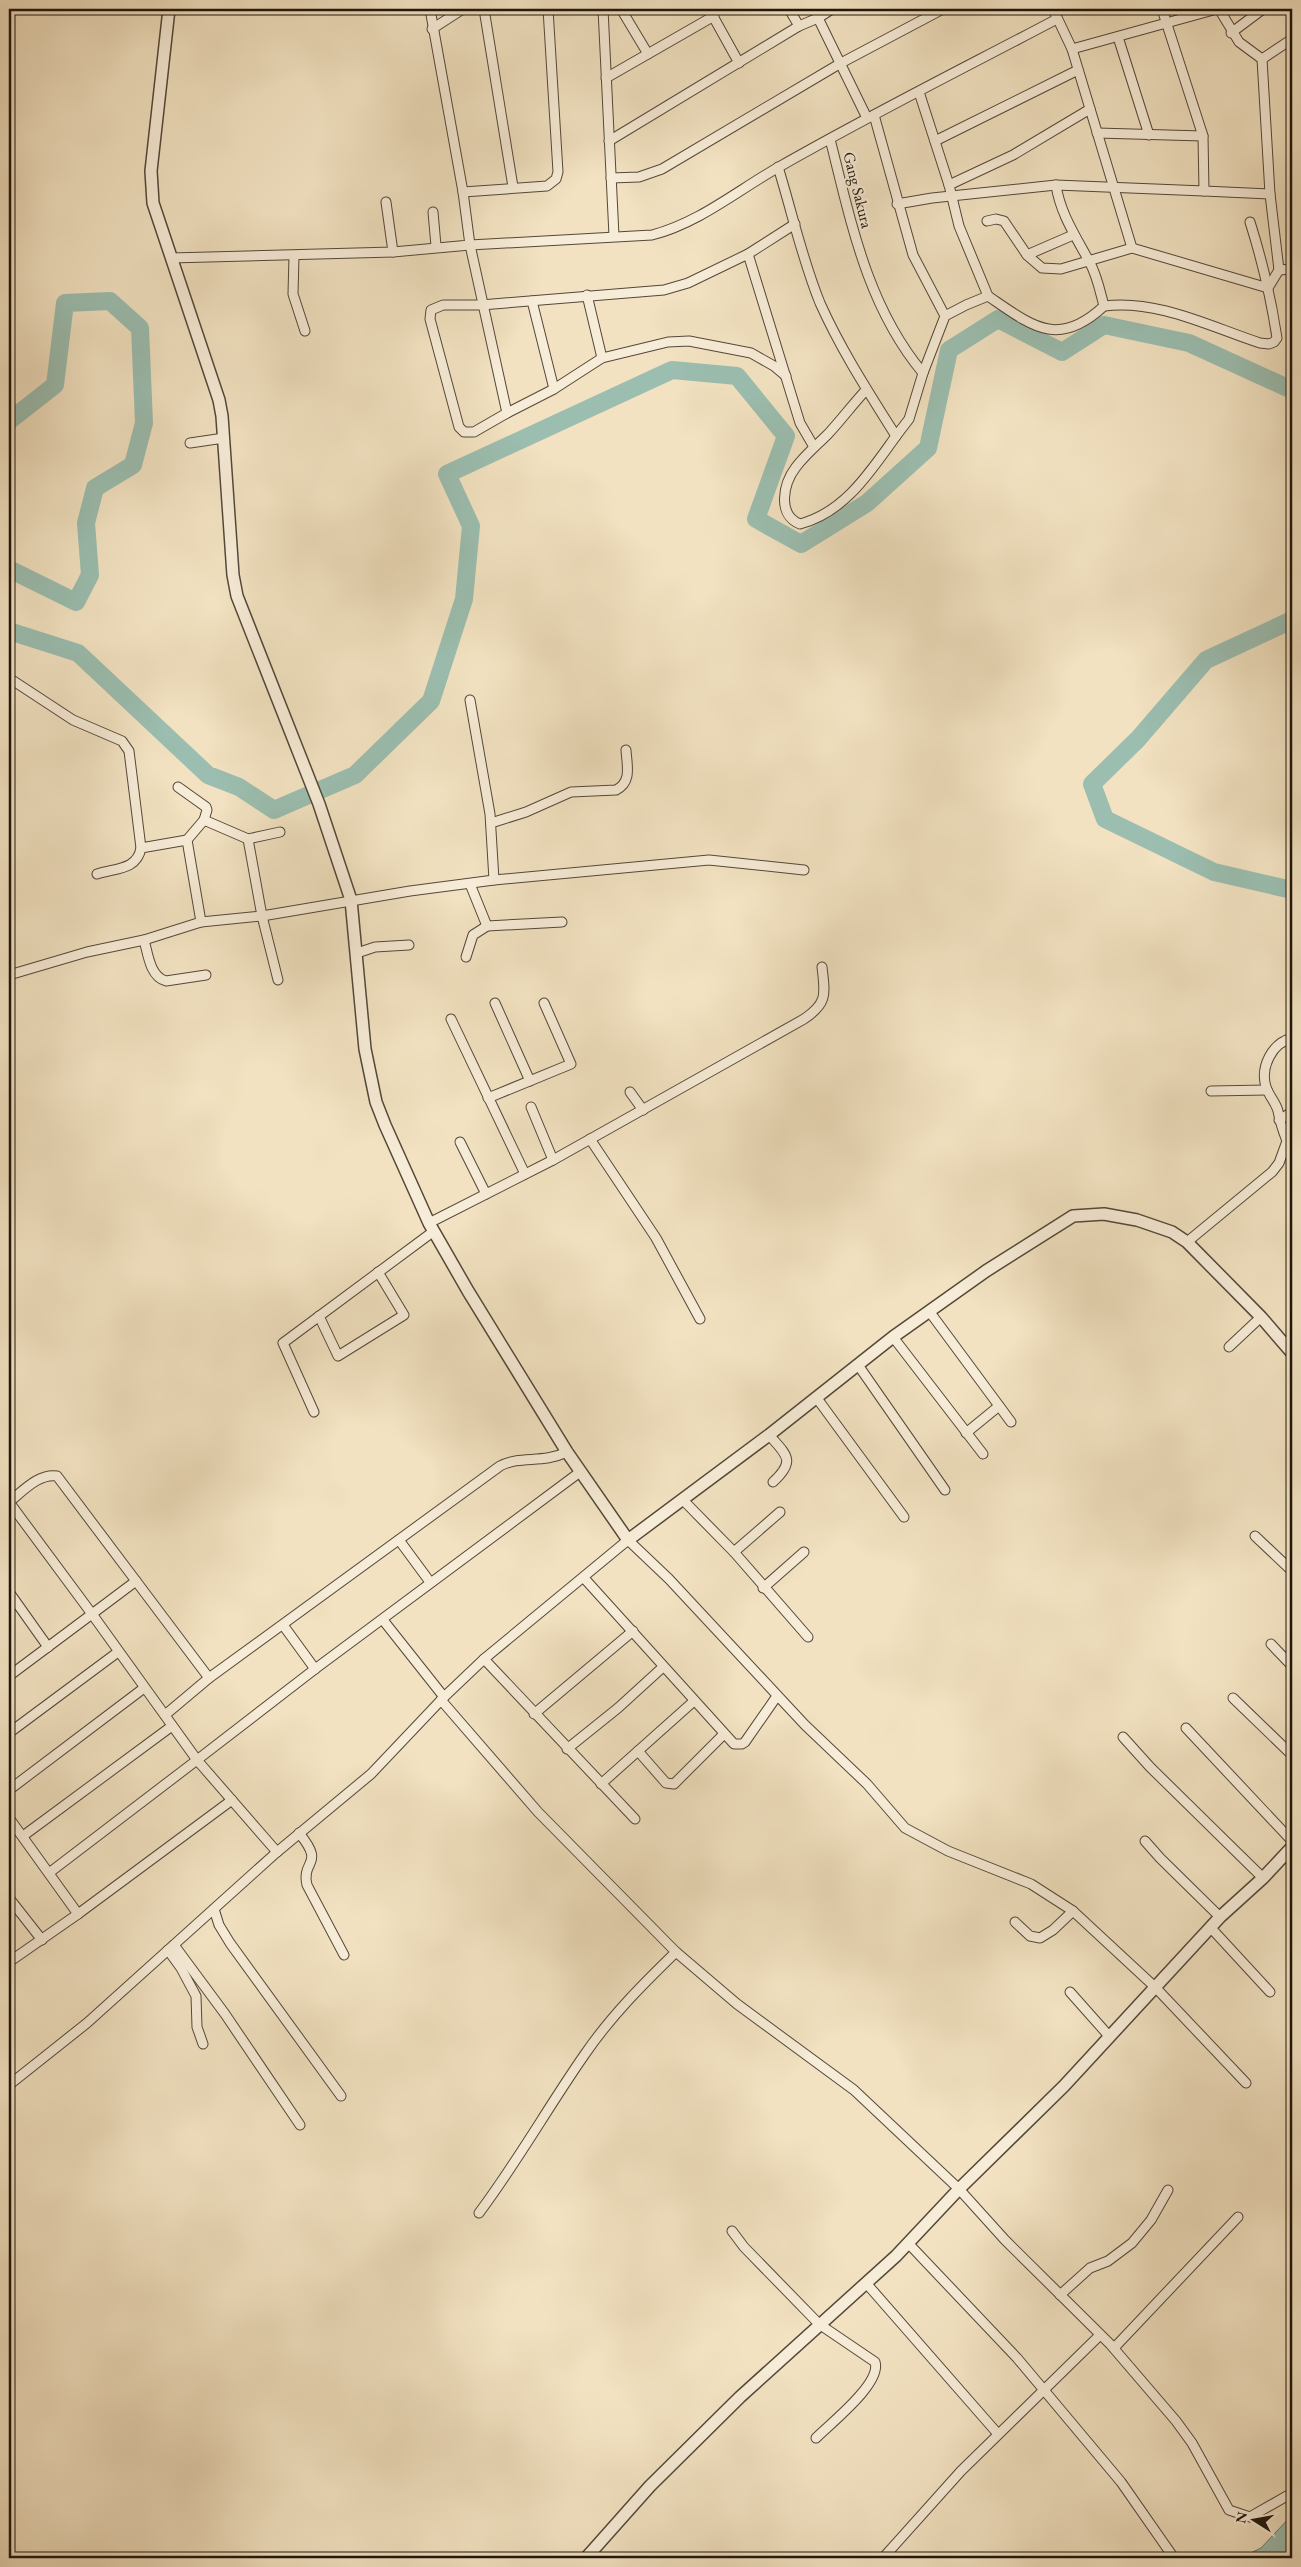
<svg xmlns="http://www.w3.org/2000/svg" width="1301" height="2567" font-family="'EB Garamond',serif">
	<style>
		.water { fill: #9bbeb0; stroke: #697a6f }
		.lines { fill: none; stroke-linecap: round; stroke-linejoin: round }
		.river { stroke: #9bbeb0; stroke-width: 18 }
		.minor-casing { stroke: #53483a; stroke-width: 11 }
		.tertiary-casing { stroke: #53483a; stroke-width: 14 }
		.minor { stroke: #f7ecd7; stroke-width: 9 }
		.tertiary { stroke: #f7ecd7; stroke-width: 11 }
		.labels { text-anchor: middle; dominant-baseline: central; stroke-width: 4.5; stroke-linejoin: round; paint-order: stroke }
		.street-label { font-size: 16px; fill: #1e150d; stroke: #f7ecd7 }
	</style>
	<rect width="100%" height="100%" fill="#f2e2c1"/>
	<filter id="stains"><feTurbulence type="fractalNoise" baseFrequency=".004" numOctaves="4"/><feColorMatrix values="0 0 0 0 .2 0 0 0 0 .09 0 0 0 0 .02 0 0 0 .5 -.17"/></filter>
	<radialGradient id="worn" r=".72"><stop offset=".6" stop-color="#630" stop-opacity="0"/><stop offset="1" stop-color="#630" stop-opacity=".3"/></radialGradient>
	<polygon class="water" points="1292,2515 1292,2558 1240,2558 1261,2548"/>
	<g class="lines">
		<g class="river">
			<polyline points="9,421 55,385 65,303 110,301 140,328 144,423 133,465 95,488 86,523 90,575 76,602 9,569"/>
			<polyline points="1292,620 1206,660 1138,739 1092,784 1105,819 1214,872 1292,890"/>
			<polyline points="9,631 78,653 208,775 239,787 274,810 355,775 431,701 464,599 471,526 447,474 672,370 737,376 786,436 756,519 801,544 867,503 928,448 949,350 998,319 1062,352 1104,325 1189,343 1292,390"/>
		</g>
		<defs>
			<g id="minor">
				<polyline points="484,9 513,187"/>
				<polyline points="603,9 614,236"/>
				<polyline points="621,9 648,54"/>
				<polyline points="709,9 739,63"/>
				<polyline points="789,9 799,26"/>
				<polyline points="832,9 818,18 867,118"/>
				<polyline points="1053,9 1072,49 1132,248"/>
				<polyline points="1219,9 1239,42 1262,59 1270,194 1279,270 1292,269"/>
				<polyline points="432,29 463,9"/>
				<polyline points="1231,33 1263,9"/>
				<polyline points="1118,37 1149,135"/>
				<polyline points="1072,49 1217,9"/>
				<polyline points="1262,59 1292,39"/>
				<polyline points="606,78 714,16"/>
				<polyline points="874,115 913,255 945,316"/>
				<polyline points="1097,133 1203,136"/>
				<path d="M830,139c21,83 37,167 93,234"/>
				<polyline points="609,141 799,26 818,18"/>
				<polyline points="935,141 1078,70"/>
				<path d="M778,167c14,45 24,92 42,136 21,47 49,90 76,133l13,-17 14,-46 22,-57 21,-11 22,-9 -29,-70 -10,-41 -30,-93"/>
				<polyline points="611,178 639,177 662,169 841,63 943,9"/>
				<polyline points="949,185 1013,155 1090,109"/>
				<polyline points="1204,191 1270,194"/>
				<polyline points="463,192 547,186 556,179 558,172 548,9"/>
				<polyline points="386,202 393,252"/>
				<polyline points="897,204 932,198 1056,185 1204,191 1203,136 1162,9"/>
				<polyline points="433,212 436,246"/>
				<polyline points="987,221 996,219 1004,221 1027,255 1042,268 1061,269 1132,248 1268,288 1279,270"/>
				<polyline points="748,254 795,224"/>
				<polyline points="1027,255 1073,235"/>
				<polyline points="294,256 293,294 305,331"/>
				<polyline points="171,258 393,252 470,245 463,192 430,9"/>
				<polyline points="587,295 602,358"/>
				<path d="M988,296c44,30 70,53 116,10 -4,-15 -7,-31 -15,-45 -13,-24 -29,-48 -33,-76"/>
				<polyline points="532,301 554,389"/>
				<path d="M1104,306c53,-7 107,21 156,37l9,1 5,-2 3,-4c-6,-40 -15,-78 -27,-116"/>
				<path d="M786,376l-12,-10 -23,-13 -62,-12 -21,1 -66,16 -48,31 -47,24 -37,-168 182,-10c47,-12 86,-45 127,-68 91,-52 185,-99 278,-148"/>
				<path d="M866,390c-13,14 -25,30 -38,44 -11,11 -23,21 -32,33 -13,17 -19,48 4,57 45,-12 70,-52 96,-88"/>
				<polyline points="507,413 474,432 464,432 459,427 430,319 431,310 443,305 481,305 664,290 688,283 748,254 800,423 814,447"/>
				<polyline points="190,443 224,438"/>
				<polyline points="9,678 73,720 122,741 129,751 141,848 187,840"/>
				<polyline points="470,700 490,814 494,880"/>
				<polyline points="178,787 206,807 207,810 204,820 187,840 201,922"/>
				<polyline points="204,820 248,839 280,832"/>
				<path d="M491,823l35,-11 45,-20 45,-2c16,-8 11,-24 10,-40"/>
				<polyline points="248,839 262,916 278,980"/>
				<path d="M97,874c19,-6 40,-4 44,-26"/>
				<polyline points="470,884 487,926 562,922"/>
				<path d="M144,940c4,14 6,37 22,41l40,-6"/>
				<polyline points="357,953 375,947 409,945"/>
				<polyline points="466,957 473,935 487,926"/>
				<polyline points="9,975 87,952 144,940 201,922 262,916 410,891 494,880 709,860 804,870"/>
				<polyline points="495,1003 530,1081"/>
				<polyline points="451,1019 525,1174"/>
				<polyline points="1211,1091 1267,1090"/>
				<polyline points="630,1092 643,1110"/>
				<polyline points="488,1098 571,1064 544,1003"/>
				<polyline points="531,1107 553,1160"/>
				<polyline points="1279,1120 1292,1112"/>
				<polyline points="590,1139 656,1238 700,1319"/>
				<polyline points="460,1142 486,1194"/>
				<path d="M429,1223l124,-63 251,-141c24,-16 21,-25 18,-52"/>
				<path d="M1187,1242l85,-70 7,-9 8,-22c-4,-10 -7,-19 -9,-30 -2,-8 -9,-15 -12,-24 -6,-20 6,-44 26,-49"/>
				<polyline points="929,1311 1011,1422"/>
				<polyline points="319,1316 338,1356 404,1315 378,1272"/>
				<polyline points="893,1337 983,1454"/>
				<polyline points="1229,1347 1261,1317"/>
				<polyline points="858,1365 945,1490"/>
				<polyline points="816,1397 904,1517"/>
				<polyline points="314,1412 283,1343 434,1231"/>
				<polyline points="966,1433 999,1406"/>
				<path d="M769,1435c18,20 27,26 4,47"/>
				<polyline points="683,1500 734,1552 808,1637"/>
				<polyline points="9,1502 92,1614 136,1581 209,1678"/>
				<path d="M9,1502c14,-11 30,-29 48,-26l79,105"/>
				<polyline points="1255,1536 1292,1571"/>
				<polyline points="399,1540 430,1582"/>
				<polyline points="734,1552 780,1512"/>
				<polyline points="584,1578 734,1744 742,1744 745,1742 777,1696"/>
				<polyline points="763,1588 804,1552"/>
				<polyline points="9,1592 48,1647"/>
				<polyline points="383,1620 444,1697"/>
				<polyline points="283,1625 315,1669"/>
				<polyline points="1271,1644 1292,1666"/>
				<polyline points="484,1659 635,1819"/>
				<polyline points="9,1676 92,1614 197,1760 315,1669 580,1472"/>
				<polyline points="1233,1698 1292,1755"/>
				<polyline points="441,1700 538,1812 676,1952 737,2004 854,2090 959,2189 1005,2240 1110,2344 1176,2421 1192,2443 1229,2510 1250,2517 1292,2493"/>
				<polyline points="534,1714 633,1631"/>
				<path d="M165,1715l44,-37 291,-212c21,-11 42,-2 67,-14"/>
				<polyline points="1186,1728 1292,1841"/>
				<polyline points="9,1733 118,1652"/>
				<polyline points="1123,1737 1150,1767 1263,1878"/>
				<polyline points="567,1749 618,1708 663,1667"/>
				<polyline points="638,1751 666,1783 674,1784 724,1734"/>
				<polyline points="601,1784 694,1701"/>
				<polyline points="9,1790 144,1688"/>
				<polyline points="9,1818 78,1914 232,1800"/>
				<path d="M299,1833c27,33 2,26 8,52l37,70"/>
				<polyline points="23,1836 172,1726"/>
				<polyline points="1145,1841 1160,1858 1220,1917"/>
				<polyline points="49,1873 197,1760 277,1852"/>
				<polyline points="9,1898 42,1940"/>
				<polyline points="214,1909 219,1925 230,1943 341,2096"/>
				<polyline points="1015,1922 1030,1936 1040,1938 1053,1930 1073,1911"/>
				<polyline points="1211,1928 1270,1992"/>
				<polyline points="174,1945 225,2014 300,2125"/>
				<polyline points="168,1950 181,1968 196,1996 197,2027 203,2044"/>
				<polyline points="9,1962 78,1914"/>
				<polyline points="1070,1992 1109,2036"/>
				<polyline points="9,2085 87,2023 277,1852 371,1774 444,1697 484,1659 628,1540 669,1579 805,1725 867,1784 905,1828 948,1851 1031,1884 1073,1911 1156,1988 1246,2083"/>
				<path d="M479,2213c39,-52 69,-106 106,-159 26,-38 58,-70 91,-102"/>
				<path d="M732,2231l12,16 75,77 56,38c7,21 -44,61 -59,76"/>
				<polyline points="908,2243 1017,2358 1121,2482 1174,2558"/>
				<polyline points="866,2283 998,2434"/>
				<polyline points="1060,2295 1090,2268 1108,2261 1132,2243 1151,2220 1168,2190"/>
				<polyline points="1114,2348 1238,2217"/>
				<polyline points="883,2558 961,2471 1099,2336"/>
			</g>
			<g id="tertiary">
				<polyline points="169,9 151,171 153,203 219,400 222,416 233,575 237,596 319,804 351,900 365,1049 376,1102 385,1125 429,1223 468,1291 567,1452 628,1540 769,1435 893,1337 986,1271 1073,1216 1104,1214 1137,1220 1172,1232 1187,1242 1261,1317 1292,1353"/>
				<polyline points="586,2558 650,2486 740,2397 896,2256 959,2189 1064,2086 1220,1917 1263,1878 1292,1847"/>
			</g>
		</defs>
		<use href="#minor" class="minor-casing"/>
		<use href="#tertiary" class="tertiary-casing"/>
		<use href="#minor" class="minor"/>
		<use href="#tertiary" class="tertiary"/>
	</g>
	<g class="labels">
		<g class="street-label">
			<text transform="translate(858 190) rotate(76)">Gang Sakura</text>
		</g>
	</g>
	<rect width="1301" height="2567" fill="none" stroke="#f2e2c1" stroke-width="30"/>
	<rect x="10" y="10" width="1281" height="2547" fill="none" stroke="#1e150d" stroke-width="2.5"/>
	<rect x="15" y="15" width="1271" height="2537" fill="none" stroke="#1e150d"/>
	<g transform="translate(1254 2520) rotate(281)" stroke="#f7ecd7" stroke-width="4" paint-order="stroke">
	<path d="M0-4L9 19L0 12L-9 19Z" fill="#1e150d"/>
	<text y="-8" font-size="14" font-weight="bold" text-anchor="middle" fill="#1e150d">N</text>
	</g>
	<rect width="100%" height="100%" filter="url(#stains)"/>
	<rect width="100%" height="100%" fill="url(#worn)"/>
</svg>
